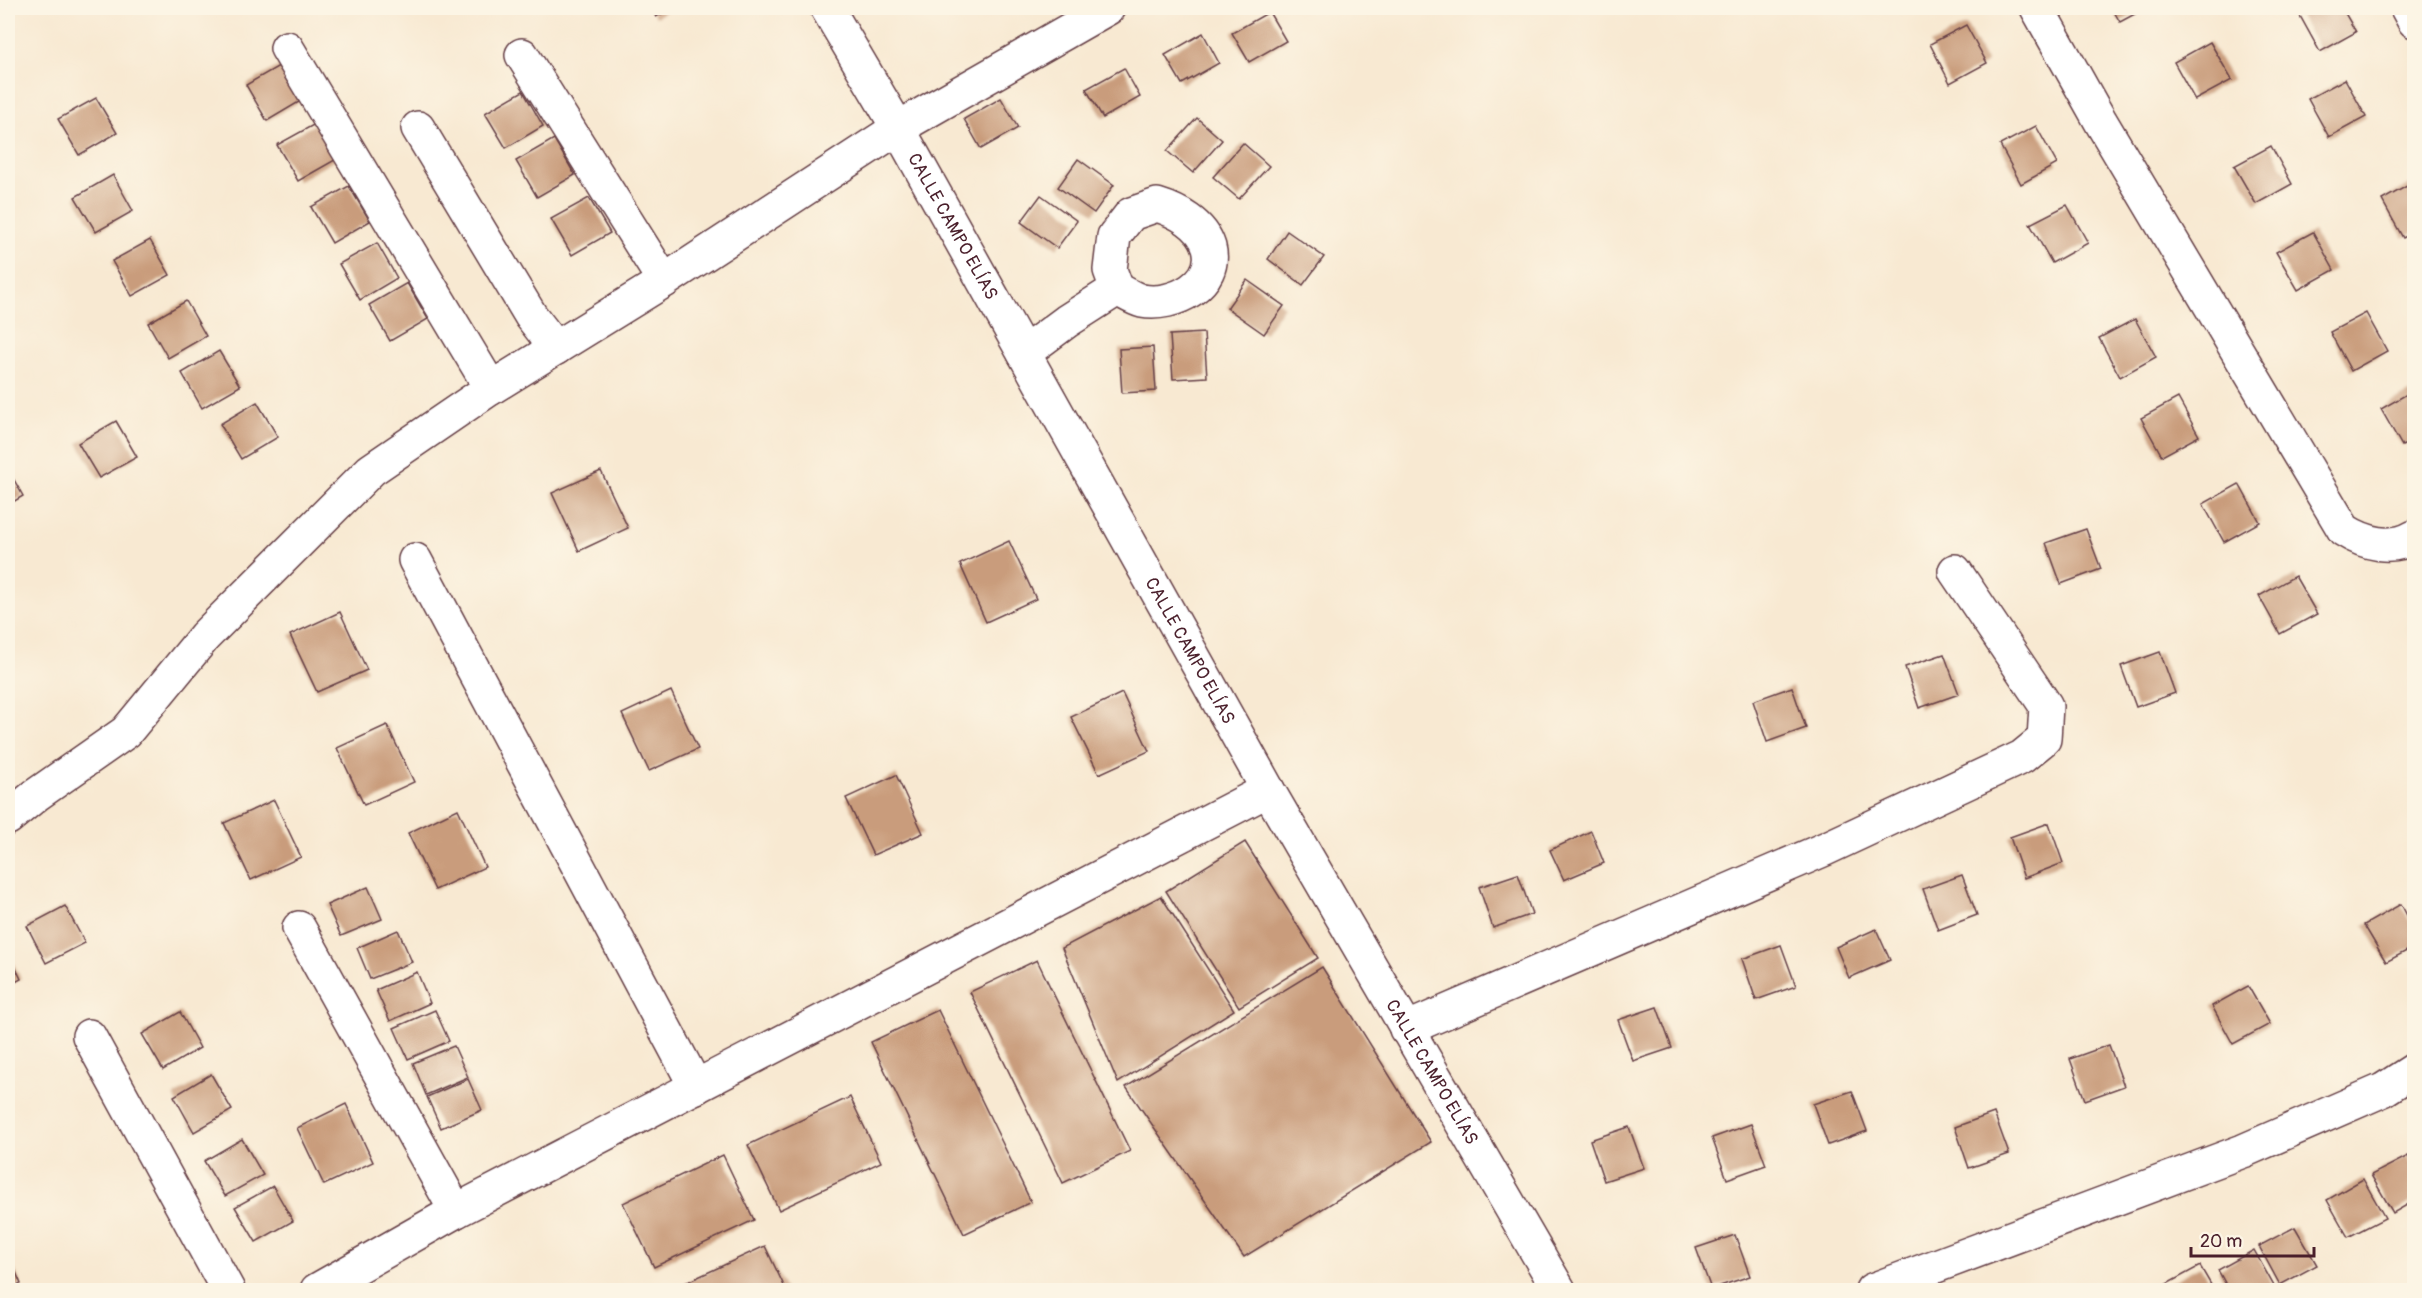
<svg xmlns="http://www.w3.org/2000/svg" width="2422" height="1298" font-family="Pangolin,sans-serif">
	<style>
		.building { fill: #c99c7b }
		.lines { fill: none; stroke-linecap: round; stroke-linejoin: round }
		.minor-casing { stroke: #643d44; stroke-width: 36 }
		.minor { stroke: #fff; stroke-width: 33 }
		.labels { text-anchor: middle; dominant-baseline: central; stroke-width: 6; stroke-linejoin: round; paint-order: stroke }
		.street-label { font-size: 18px; fill: #4a1f2b; stroke: #fcf5e5 }
	</style>
	<rect width="100%" height="100%" fill="#fcf5e5"/>
	<filter id="ink" filterUnits="userSpaceOnUse"><feTurbulence type="fractalNoise" baseFrequency=".0167" numOctaves="2"/><feDisplacementMap in="SourceGraphic" scale="12" xChannelSelector="R" yChannelSelector="G"/><feConvolveMatrix kernelMatrix="1 2 1 2 8 2 1 2 1" color-interpolation-filters="sRGB"/></filter>
	<filter id="wash" filterUnits="userSpaceOnUse"><feTurbulence type="fractalNoise" baseFrequency=".008" numOctaves="4" result="noise"/><feDisplacementMap in="SourceGraphic" scale="24" xChannelSelector="R" yChannelSelector="G"/><feGaussianBlur stdDeviation="1.35" result="paint"/><feColorMatrix in="noise" values="0 0 0 0 0 0 0 0 0 0 0 0 0 0 0 0 0 1.4 0 .05"/><feComposite in="paint" operator="in"/></filter>
	<g filter="url(#wash)">
		<rect width="100%" height="100%" fill="#f8e9d2"/>
		<g id="blocks">
			<g class="building">
				<polygon points="650,8 672,8 656,17"/>
				<polygon points="2112,8 2146,8 2120,22"/>
				<polygon points="2310,8 2342,8 2356,32 2320,52 2299,14"/>
				<polygon points="1269,12 1286,41 1249,62 1232,33"/>
				<polygon points="1966,25 1987,63 1950,83 1930,44"/>
				<polygon points="1203,33 1219,63 1182,84 1165,55"/>
				<polygon points="2210,42 2232,80 2195,100 2174,62"/>
				<polygon points="284,63 304,99 267,121 246,85"/>
				<polygon points="1124,68 1140,97 1103,118 1086,89"/>
				<polygon points="2345,79 2366,117 2329,137 2308,99"/>
				<polygon points="523,91 543,126 506,148 485,113"/>
				<polygon points="96,98 117,133 79,155 58,119"/>
				<polygon points="1001,98 1018,128 981,149 964,119"/>
				<polygon points="1197,118 1222,140 1193,173 1167,151"/>
				<polygon points="315,124 335,160 298,181 277,145"/>
				<polygon points="2036,126 2057,164 2021,184 2000,145"/>
				<polygon points="554,139 575,175 537,197 516,161"/>
				<polygon points="1243,143 1269,166 1239,199 1213,177"/>
				<polygon points="2271,146 2292,184 2256,204 2234,166"/>
				<polygon points="1078,159 1114,185 1094,213 1058,187"/>
				<polygon points="113,175 133,211 96,232 75,197"/>
				<polygon points="2414,182 2414,232 2403,238 2382,200"/>
				<polygon points="349,186 370,221 332,243 311,207"/>
				<polygon points="1041,195 1077,221 1057,248 1021,222"/>
				<polygon points="589,198 610,233 572,255 551,219"/>
				<polygon points="2067,205 2088,243 2052,263 2030,224"/>
				<polygon points="1287,231 1324,257 1303,285 1268,259"/>
				<polygon points="2313,232 2334,270 2298,290 2276,252"/>
				<polygon points="150,240 170,275 132,296 112,261"/>
				<polygon points="377,243 397,278 360,300 339,264"/>
				<polygon points="1247,280 1284,306 1264,334 1227,308"/>
				<polygon points="407,283 428,319 390,341 369,305"/>
				<polygon points="186,301 206,336 168,358 148,323"/>
				<polygon points="2366,313 2387,351 2351,371 2330,332"/>
				<polygon points="2135,319 2156,357 2120,377 2099,338"/>
				<polygon points="1204,333 1207,377 1173,379 1170,335"/>
				<polygon points="1153,347 1156,391 1122,393 1119,349"/>
				<polygon points="219,351 240,386 202,408 182,373"/>
				<polygon points="2414,390 2414,440 2402,446 2381,409"/>
				<polygon points="2178,398 2199,436 2162,456 2141,418"/>
				<polygon points="257,402 278,437 241,459 220,424"/>
				<polygon points="116,421 137,457 99,478 78,443"/>
				<polygon points="8,469 23,496 8,505"/>
				<polygon points="601,471 628,528 579,551 552,493"/>
				<polygon points="2239,484 2260,522 2224,542 2203,504"/>
				<polygon points="2086,529 2101,569 2061,584 2046,543"/>
				<polygon points="1009,541 1036,599 986,622 960,564"/>
				<polygon points="2295,576 2317,614 2280,634 2259,596"/>
				<polygon points="340,612 367,670 317,692 290,635"/>
				<polygon points="2160,652 2175,693 2136,707 2121,666"/>
				<polygon points="1944,654 1959,694 1919,708 1905,667"/>
				<polygon points="1792,687 1806,728 1767,742 1753,701"/>
				<polygon points="671,691 698,749 649,771 622,714"/>
				<polygon points="1122,693 1149,751 1099,774 1071,717"/>
				<polygon points="387,725 414,782 364,805 337,748"/>
				<polygon points="896,775 923,833 873,855 846,798"/>
				<polygon points="274,800 301,857 251,880 224,823"/>
				<polygon points="458,809 485,867 435,890 408,833"/>
				<polygon points="2049,823 2063,863 2024,878 2010,837"/>
				<polygon points="1591,831 1604,863 1564,880 1550,850"/>
				<polygon points="1245,842 1318,958 1239,1007 1166,891"/>
				<polygon points="1518,874 1532,914 1493,928 1479,887"/>
				<polygon points="1962,875 1977,915 1938,930 1923,889"/>
				<polygon points="368,887 382,919 341,936 327,905"/>
				<polygon points="1161,896 1234,1010 1118,1083 1062,948"/>
				<polygon points="2401,904 2414,929 2414,947 2386,962 2364,925"/>
				<polygon points="65,906 85,943 46,963 27,926"/>
				<polygon points="1876,929 1890,960 1849,978 1836,947"/>
				<polygon points="398,930 412,962 370,979 357,948"/>
				<polygon points="1781,945 1796,986 1756,1000 1742,959"/>
				<polygon points="8,952 21,979 8,986"/>
				<polygon points="1037,960 1130,1151 1063,1183 970,992"/>
				<polygon points="1322,967 1431,1142 1244,1257 1126,1087"/>
				<polygon points="417,972 430,1003 390,1021 376,990"/>
				<polygon points="2248,986 2270,1024 2233,1044 2212,1006"/>
				<polygon points="1657,1007 1672,1048 1633,1061 1618,1020"/>
				<polygon points="435,1010 449,1041 408,1059 394,1028"/>
				<polygon points="938,1010 1031,1202 964,1234 871,1042"/>
				<polygon points="180,1012 200,1048 163,1070 142,1034"/>
				<polygon points="2109,1045 2124,1086 2085,1100 2070,1059"/>
				<polygon points="454,1046 468,1077 426,1095 413,1063"/>
				<polygon points="211,1074 232,1110 194,1132 174,1096"/>
				<polygon points="468,1079 482,1110 441,1128 427,1097"/>
				<polygon points="1852,1091 1867,1131 1828,1145 1813,1104"/>
				<polygon points="850,1097 881,1162 779,1210 748,1145"/>
				<polygon points="346,1104 373,1162 324,1185 297,1128"/>
				<polygon points="1994,1113 2009,1154 1969,1168 1955,1127"/>
				<polygon points="1751,1124 1766,1165 1727,1179 1712,1138"/>
				<polygon points="1629,1127 1644,1168 1604,1181 1590,1140"/>
				<polygon points="242,1139 263,1175 225,1196 204,1161"/>
				<polygon points="723,1155 754,1220 654,1267 623,1203"/>
				<polygon points="2408,1156 2414,1168 2414,1201 2393,1213 2371,1175"/>
				<polygon points="2363,1179 2385,1218 2348,1237 2327,1200"/>
				<polygon points="273,1186 293,1221 256,1242 235,1207"/>
				<polygon points="2295,1227 2317,1265 2280,1285 2259,1246"/>
				<polygon points="1735,1235 1750,1276 1711,1289 1696,1248"/>
				<polygon points="765,1246 786,1290 670,1290"/>
				<polygon points="2254,1250 2275,1288 2271,1290 2229,1290 2218,1270"/>
				<polygon points="8,1254 21,1284 8,1290"/>
				<polygon points="2200,1266 2214,1290 2166,1290 2163,1286"/>
			</g>
		</g>
	</g>
	<g filter="url(#ink)">
		<use href="#blocks" fill-opacity="0" stroke="#643d44" stroke-width="1.5"/>
		<g class="lines">
			<defs>
				<g id="minor">
					<path id="s1" d="M827,8l71,120 370,662 291,500"/>
					<path d="M2037,8l64,114 243,408c22,14 48,20 70,7"/>
					<polyline points="2407,8 2414,21"/>
					<polyline points="287,48 491,388"/>
					<polyline points="522,55 664,281"/>
					<polyline points="418,128 531,316 556,348"/>
					<path d="M1157,205c20,6 45,19 52,42 10,37 -36,60 -67,54 -8,-2 -17,-8 -25,-12l-7,-19 4,-34 17,-22z"/>
					<polyline points="1024,353 1067,321 1117,289"/>
					<polyline points="415,560 696,1087"/>
					<polyline points="8,818 36,795 126,732 205,636 371,470 491,388 664,281 898,128 1108,8"/>
					<polyline points="299,928 456,1211"/>
					<polyline points="1406,1029 1825,849 2022,757 2044,739 2046,706 1955,571"/>
					<polyline points="89,1036 228,1290"/>
					<polyline points="317,1290 456,1211 1268,790"/>
					<polyline points="1872,1290 2243,1151 2383,1090 2414,1070"/>
				</g>
			</defs>
			<use href="#minor" class="minor-casing"/>
			<use href="#minor" class="minor"/>
		</g>
	</g>
	<g class="labels">
		<g class="street-label">
			<text stroke="none"><textPath href="#s1" startOffset="252">CALLE CAMPO ELÍAS</textPath></text>
			<text stroke="none"><textPath href="#s1" startOffset="738">CALLE CAMPO ELÍAS</textPath></text>
			<text stroke="none"><textPath href="#s1" startOffset="1224">CALLE CAMPO ELÍAS</textPath></text>
		</g>
	</g>
	<rect width="2422" height="1298" fill="none" stroke="#fcf5e5" stroke-width="30"/>
	<path d="M2191 1247v9h123v-9" fill="none" stroke="#4a1f2b" stroke-width="3"/>
	<text x="2200" y="1247" font-size="18" fill="#4a1f2b" stroke="#fcf5e5" stroke-width="4.5" paint-order="stroke">20 m</text>
</svg>
